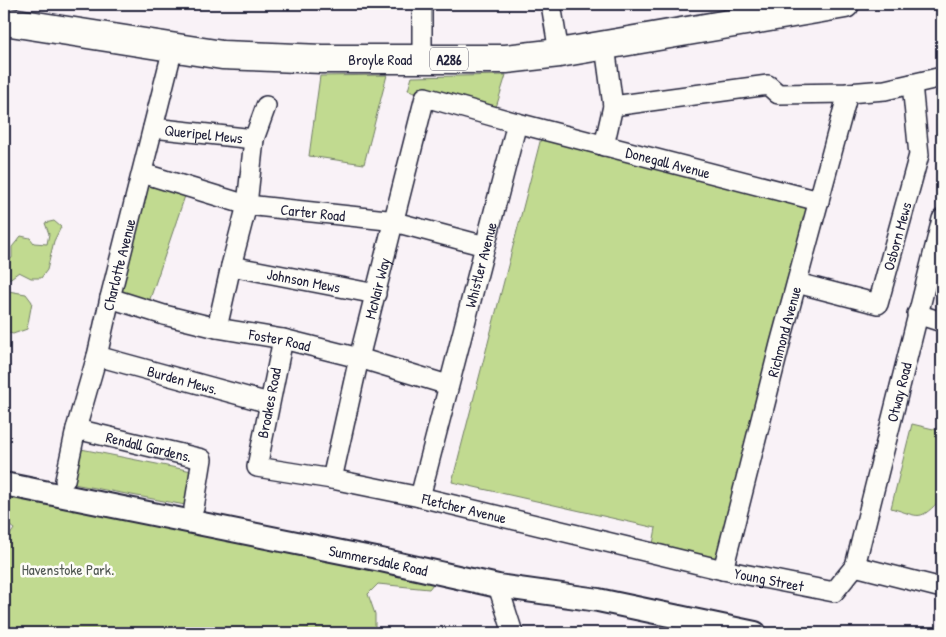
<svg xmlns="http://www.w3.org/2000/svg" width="946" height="637" font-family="'Patrick Hand',sans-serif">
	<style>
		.green { fill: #c1da90; stroke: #727e66 }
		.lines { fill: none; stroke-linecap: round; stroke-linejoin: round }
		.minor-casing { stroke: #22223b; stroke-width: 22 }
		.tertiary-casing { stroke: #22223b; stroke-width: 26 }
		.primary-casing { stroke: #22223b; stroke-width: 31 }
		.minor { stroke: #fdfcf7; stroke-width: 19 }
		.tertiary { stroke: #fdfcf7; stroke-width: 22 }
		.primary { stroke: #fdfcf7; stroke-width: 28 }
		.labels { text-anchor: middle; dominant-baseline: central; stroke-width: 5; stroke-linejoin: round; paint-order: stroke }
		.shield { fill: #fdfcf7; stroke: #646373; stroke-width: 1 }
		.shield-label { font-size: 14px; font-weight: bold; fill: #22223b }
		.street-label { font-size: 15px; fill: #22223b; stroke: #fdfcf7 }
		.park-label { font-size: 15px; fill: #525954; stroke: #fdfcf7 }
	</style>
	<rect width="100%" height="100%" fill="#f9f2f7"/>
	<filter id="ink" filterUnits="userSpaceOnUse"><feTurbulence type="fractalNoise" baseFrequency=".02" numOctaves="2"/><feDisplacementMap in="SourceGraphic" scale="10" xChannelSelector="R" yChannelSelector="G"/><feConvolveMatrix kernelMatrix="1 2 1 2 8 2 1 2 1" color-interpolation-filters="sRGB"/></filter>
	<g filter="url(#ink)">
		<g class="green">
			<polygon points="387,75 364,164 309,156 320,76"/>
			<polygon points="506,75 494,114 408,90 412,77"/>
			<polygon points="541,138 807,208 717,559 653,544 656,528 452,482"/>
			<polygon points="147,178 188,187 148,305 117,294"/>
			<polygon points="54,221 61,227 54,241 47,270 41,278 31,278 19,272 8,280 8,291 26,294 32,302 27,329 13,334 4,332 4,262 12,258 12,247 21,236 30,238 34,243 47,244 49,234 45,223"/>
			<path d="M912,424l30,7v67c-23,24 -21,19 -51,10z"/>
			<polygon points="76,448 192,471 185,505 68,483"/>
			<polygon points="4,490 437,579 429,589 378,584 368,594 375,614 375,633 4,633 4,544 14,529 10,526 4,525"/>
		</g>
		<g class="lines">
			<defs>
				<g id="minor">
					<polyline points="551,4 559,53"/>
					<polyline points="422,59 422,4"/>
					<polyline points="613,106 768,85 778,94 848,93 885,90 942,77"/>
					<path id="s1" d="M153,128l101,11"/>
					<polyline points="604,146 613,106 605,46"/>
					<path id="s2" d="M142,173l105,32 140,15 98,26"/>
					<path id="s3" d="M231,266l145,28"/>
					<path id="s4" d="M797,283l81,21 41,-149 -7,-71"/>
					<path id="s5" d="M110,298l54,17 53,13 66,11 76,19 89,27"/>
					<polyline points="917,314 942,322"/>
					<polyline points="217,328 231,266 247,205 254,139 266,106"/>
					<path id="s6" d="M283,339l-26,128 75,12 88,18 303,73 111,22 21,-26 87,-347"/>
					<path id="s7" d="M97,356l172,47"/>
					<path id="s8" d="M76,429l126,30 -8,49"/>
					<path id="s9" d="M332,479l27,-121 66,-261 92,26 302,78"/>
					<path id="s10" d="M65,480l11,-51 21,-73 13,-58 63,-250"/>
					<path id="s11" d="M420,497l97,-374"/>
					<polyline points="855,566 942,588"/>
					<path id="s12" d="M723,570l57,-226 68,-251"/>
					<polyline points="498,586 513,633"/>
				</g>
				<g id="tertiary">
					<path id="s13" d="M4,484l377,76 117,26 100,14 157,33"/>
				</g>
				<g id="primary">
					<path id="s14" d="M4,21l218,34 100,4h184l53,-6 286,-49"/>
				</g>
			</defs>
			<use href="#minor" class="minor-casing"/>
			<use href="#tertiary" class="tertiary-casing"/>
			<use href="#primary" class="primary-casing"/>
			<use href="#minor" class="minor"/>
			<use href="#tertiary" class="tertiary"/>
			<use href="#primary" class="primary"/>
		</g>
	</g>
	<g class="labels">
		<rect class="shield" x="430" y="47.5" width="38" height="23" rx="4"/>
		<g class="shield-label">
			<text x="449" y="59">A286</text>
		</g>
		<g class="street-label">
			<text stroke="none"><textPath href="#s14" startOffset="379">Broyle Road</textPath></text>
			<text stroke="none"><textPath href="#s1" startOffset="51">Queripel Mews</textPath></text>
			<text stroke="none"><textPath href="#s9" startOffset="645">Donegall Avenue</textPath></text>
			<text stroke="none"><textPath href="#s2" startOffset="176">Carter Road</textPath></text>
			<text stroke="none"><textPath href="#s4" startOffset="154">Osborn Mews</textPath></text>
			<text stroke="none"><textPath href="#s10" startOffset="222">Charlotte Avenue</textPath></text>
			<text stroke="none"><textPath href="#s11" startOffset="240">Whistler Avenue</textPath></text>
			<text stroke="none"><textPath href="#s3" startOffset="74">Johnson Mews</textPath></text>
			<text stroke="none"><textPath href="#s9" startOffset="196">McNair Way</textPath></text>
			<text stroke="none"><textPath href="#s12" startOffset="246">Richmond Avenue</textPath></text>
			<text stroke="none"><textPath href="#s5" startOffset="175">Foster Road</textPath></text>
			<text stroke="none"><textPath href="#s7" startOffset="89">Burden Mews.</textPath></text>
			<text stroke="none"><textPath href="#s6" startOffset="934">Otway Road</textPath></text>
			<text transform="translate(269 403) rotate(-79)">Broakes Road</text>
			<text stroke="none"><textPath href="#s8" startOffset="75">Rendall Gardens.</textPath></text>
			<text stroke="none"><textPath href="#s6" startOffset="342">Fletcher Avenue</textPath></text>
			<text stroke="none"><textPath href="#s13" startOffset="382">Summersdale Road</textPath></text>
			<text stroke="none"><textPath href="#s6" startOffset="655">Young Street</textPath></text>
		</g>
		<g class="park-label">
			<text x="68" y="569">Havenstoke Park.</text>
		</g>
	</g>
	<rect width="946" height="637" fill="none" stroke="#fdfcf7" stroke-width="20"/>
	<rect x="10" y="10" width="926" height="617" fill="none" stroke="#22223b" stroke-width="2" filter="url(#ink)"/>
</svg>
